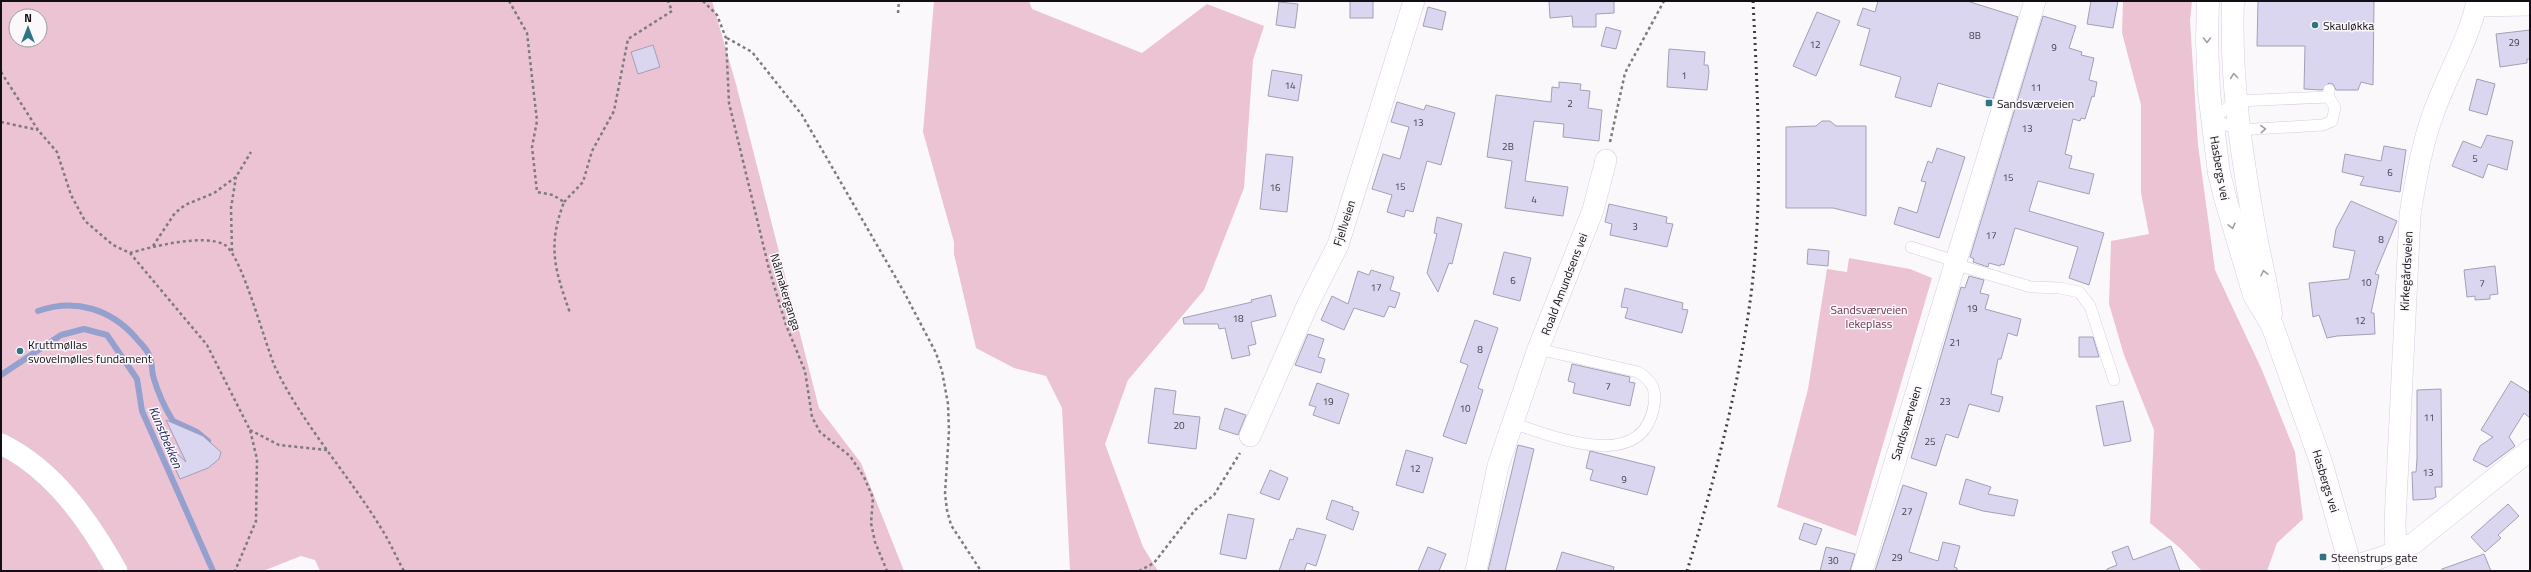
<svg xmlns="http://www.w3.org/2000/svg" width="2531" height="572" font-family="'Titillium Web',sans-serif">
	<style>
		.green { fill: #ecc3d2; fill-rule: evenodd }
		.lines { fill: none; stroke-linecap: round; stroke-linejoin: round }
		.stream { stroke: #94a0ce; stroke-width: 6 }
		.building { fill: #dad6ef; stroke: #a39fb6 }
		.service-casing { stroke: #d9cae0; stroke-width: 12 }
		.minor-casing { stroke: #d9cae0; stroke-width: 22 }
		.tertiary-casing { stroke: #d9cae0; stroke-width: 23 }
		.path { stroke: #7e7a80; stroke-width: 2.5; stroke-dasharray: 3 3; stroke-linecap: butt }
		.service { stroke: #fff; stroke-width: 11 }
		.minor { stroke: #fff; stroke-width: 21 }
		.tertiary { stroke: #fff; stroke-width: 22 }
		.rail { stroke: #423e44; stroke-width: 3; stroke-dasharray: 2 4; stroke-linecap: butt }
		.oneway { stroke: #a19fa1 }
		.poi-dot { fill: #2f7482; stroke: #fbf8fc; stroke-width: 1.5 }
		.labels { text-anchor: middle; dominant-baseline: central; stroke-width: 3; stroke-linejoin: round; paint-order: stroke }
		.number-label { font-size: 10px; fill: #45404c }
		.poi-label { font-size: 12px; fill: #130e15; stroke: #fbf8fc; text-anchor: start }
		.street-label { font-size: 12px; fill: #130e15; stroke: #fbf8fc }
		.park-label { font-size: 12px; fill: #712f4d; stroke: #fbf8fc }
		.water-label { font-size: 13px; font-style: italic; fill: #1f265e; stroke: #fbf8fc }
	</style>
	<rect width="100%" height="100%" fill="#fbf8fc"/>
	<g class="green">
		<path d="M1,1h711l24,83 83,324 42,55 43,108h-584l-5,-11 -14,-4 -38,15h-262zM16,16h24v24h-24z"/>
		<polygon points="934,1 1029,1 1032,9 1142,53 1207,4 1264,26 1253,60 1244,188 1204,290 1128,380 1105,444 1143,547 1158,571 1070,571 1062,408 1046,376 1014,368 976,348 954,254 954,242 923,132"/>
		<polygon points="2123,1 2192,1 2190,21 2198,145 2215,270 2262,370 2295,452 2303,519 2277,543 2267,571 2202,571 2180,548 2150,523 2154,430 2124,355 2109,304 2111,241 2149,234 2141,193 2141,105 2122,33"/>
		<polygon points="1849,258 1910,269 1932,278 1856,536 1777,507 1808,389 1827,269 1847,272"/>
	</g>
	<g class="lines">
		<g class="stream">
			<path d="M38,311c37,-13 73,-2 98,27 4,5 11,11 13,17 4,8 2,16 5,24 4,14 11,29 19,42l24,11 11,9"/>
			<polyline points="1,375 61,335 84,329 107,335 137,379 142,411 213,571"/>
		</g>
	</g>
	<g class="building">
		<rect x="1350" y="1" width="23" height="17"/>
		<polygon points="1549,1 1614,1 1614,13 1596,14 1596,27 1573,27 1572,16 1550,18"/>
		<polygon points="1878,1 1967,1 2018,17 1993,99 1938,83 1931,107 1895,97 1901,77 1860,65 1870,29 1857,25 1863,8 1875,12"/>
		<polygon points="2091,1 2118,1 2113,28 2087,24"/>
		<polygon points="2258,1 2374,1 2373,85 2361,82 2358,90 2336,90 2333,84 2329,83 2322,90 2304,89 2305,46 2257,46"/>
		<polygon points="1279,2 1298,4 1295,28 1276,25"/>
		<polygon points="1428,7 1446,12 1442,30 1423,26"/>
		<polygon points="1817,12 1840,21 1816,76 1793,66"/>
		<polygon points="2043,16 2076,26 2069,48 2082,52 2081,55 2094,58 2089,80 2097,82 2094,97 2092,96 2085,119 2081,118 2080,121 2073,119 2065,154 2072,156 2069,168 2094,174 2089,194 2038,181 2029,211 2104,233 2089,285 2069,278 2078,247 2015,228 2004,265 2001,264 2000,266 1989,263 1988,267 1973,262 1974,259 1970,257"/>
		<polygon points="1606,27 1621,31 1616,49 1601,46"/>
		<polygon points="2530,30 2530,59 2527,59 2527,63 2500,67 2496,34"/>
		<polygon points="653,45 660,67 638,74 631,52"/>
		<polygon points="1669,49 1705,52 1704,65 1708,65 1709,72 1707,90 1667,87"/>
		<polygon points="1272,70 1302,75 1298,101 1268,96"/>
		<polygon points="2477,79 2495,84 2487,115 2469,110"/>
		<polygon points="1559,82 1581,84 1580,90 1590,91 1588,108 1602,110 1599,141 1563,137 1564,124 1534,121 1525,181 1568,187 1563,216 1505,208 1512,161 1487,157 1496,95 1551,102 1552,87 1559,88"/>
		<polygon points="1397,102 1424,110 1426,105 1455,113 1441,165 1427,161 1413,212 1406,210 1404,217 1387,212 1392,195 1372,189 1383,154 1400,159 1409,127 1391,122"/>
		<polygon points="1822,121 1830,121 1836,126 1866,126 1866,216 1833,208 1786,208 1786,127 1816,126"/>
		<polygon points="2487,135 2513,141 2507,170 2488,164 2483,178 2452,166 2463,141 2481,148"/>
		<polygon points="2384,146 2406,150 2400,192 2360,185 2364,177 2342,172 2345,154 2381,161"/>
		<polygon points="1937,148 1965,157 1939,238 1894,224 1899,207 1917,213 1926,182 1921,181 1928,161 1932,163"/>
		<polygon points="1266,154 1293,157 1287,212 1260,209"/>
		<polygon points="2351,201 2397,221 2375,274 2379,275 2371,313 2374,313 2375,334 2337,336 2327,338 2319,315 2313,317 2309,283 2349,279 2355,251 2333,247 2336,229"/>
		<polygon points="1609,204 1667,217 1666,223 1673,224 1667,247 1610,235 1612,224 1605,222"/>
		<polygon points="1437,217 1462,224 1452,264 1449,263 1438,292 1427,273 1437,234 1434,233"/>
		<polygon points="1808,249 1829,251 1828,266 1807,264"/>
		<polygon points="1504,252 1531,258 1520,301 1493,294"/>
		<polygon points="2495,266 2498,294 2490,295 2490,299 2475,300 2475,296 2467,297 2464,270"/>
		<polygon points="1371,270 1394,277 1390,290 1400,293 1395,308 1389,306 1384,317 1354,308 1344,330 1321,320 1332,296 1348,304 1358,271 1369,275"/>
		<polygon points="1969,276 1984,280 1980,293 1989,295 1985,309 2021,319 2017,336 2008,333 2001,359 1998,359 1991,394 2003,397 1999,412 1969,404 1958,438 1946,434 1936,466 1911,458 1961,287 1965,288"/>
		<polygon points="1625,288 1683,303 1682,309 1688,310 1682,333 1625,318 1628,308 1621,307"/>
		<polygon points="1271,295 1276,316 1251,322 1256,344 1248,346 1250,355 1232,359 1225,328 1219,329 1218,324 1184,324 1183,318 1252,302 1251,300"/>
		<polygon points="1475,320 1498,328 1478,388 1483,390 1466,444 1443,436 1468,365 1460,362"/>
		<polygon points="1308,334 1324,339 1318,357 1325,359 1321,373 1295,365"/>
		<polygon points="2079,337 2093,337 2099,357 2079,357"/>
		<polygon points="1572,364 1630,377 1629,382 1635,383 1630,406 1573,393 1575,383 1568,381"/>
		<polygon points="2511,381 2530,393 2530,418 2524,413 2509,437 2515,446 2487,467 2473,460 2480,446 2493,437 2481,430"/>
		<polygon points="1317,383 1349,394 1339,424 1313,415 1316,407 1309,405"/>
		<polygon points="1155,388 1176,391 1173,414 1200,417 1196,449 1148,443"/>
		<polygon points="2441,389 2442,487 2435,487 2436,497 2432,499 2413,500 2412,472 2416,472 2417,459 2417,390"/>
		<polygon points="2123,401 2131,441 2104,446 2096,406"/>
		<polygon points="1225,408 1246,415 1238,435 1219,429"/>
		<polygon points="166,420 203,436 221,452 219,459 208,468 180,479 162,440 186,462"/>
		<polygon points="1518,445 1534,449 1505,571 1488,571"/>
		<polygon points="1406,450 1433,458 1423,493 1396,485"/>
		<polygon points="1590,451 1655,467 1647,495 1590,480 1593,470 1586,468"/>
		<polygon points="1270,470 1288,478 1279,500 1260,493"/>
		<polygon points="1966,479 1991,487 1988,494 2018,500 2014,516 1983,511 1959,504"/>
		<polygon points="1903,485 1927,493 1909,552 1938,561 1943,542 1960,546 1954,567 1957,568 1957,571 1875,571"/>
		<polygon points="1332,500 1353,507 1352,510 1359,512 1353,530 1326,519"/>
		<polygon points="2508,504 2519,516 2498,535 2501,538 2485,552 2471,537"/>
		<polygon points="1228,514 1254,519 1246,559 1220,554"/>
		<polygon points="1804,523 1822,529 1816,545 1799,539"/>
		<polygon points="1297,528 1326,535 1316,566 1307,563 1304,571 1279,571 1290,539 1293,540"/>
		<polygon points="2128,546 2133,560 2171,546 2180,571 2107,571 2107,569 2117,565 2112,552"/>
		<polygon points="1428,547 1446,554 1439,571 1418,571"/>
		<polygon points="1826,547 1855,554 1850,571 1820,571"/>
		<polygon points="1562,552 1614,567 1613,571 1556,571"/>
		<polygon points="2484,554 2491,571 2442,571 2442,569"/>
	</g>
	<g class="lines">
		<defs>
			<g id="service">
				<polyline points="2329,90 2329,97 2335,108 2332,121 2323,125 2239,130 2212,119 2237,101 2329,97"/>
				<polyline points="1911,247 1955,261"/>
				<polyline points="1954,264 2031,287 2060,288 2079,292 2090,306 2114,380"/>
				<path d="M1512,423c43,14 131,51 142,-18 3,-16 -3,-25 -16,-33l-100,-23"/>
			</g>
			<g id="minor">
				<polyline points="2476,6 2530,5"/>
				<polyline points="1250,436 1308,304 1338,245 1414,1"/>
				<path d="M1,444c53,26 88,77 116,127"/>
				<path d="M2396,553l-1,-31 15,-307c5,-33 11,-66 22,-98 13,-39 37,-76 45,-116"/>
				<polyline points="2351,567 2383,557 2414,543 2530,450"/>
				<polyline points="1476,571 1498,466 1538,349 1593,210 1606,160"/>
				<polyline points="1862,571 2035,1"/>
			</g>
			<g id="tertiary">
				<polyline points="2208,1 2207,41 2209,92 2219,173 2226,201 2254,295 2272,325 2321,462 2352,571"/>
				<path d="M2233,1c-3,75 8,150 21,224 5,30 13,59 17,89"/>
			</g>
		</defs>
		<use href="#service" class="service-casing"/>
		<use href="#minor" class="minor-casing"/>
		<use href="#tertiary" class="tertiary-casing"/>
		<g class="path">
			<path d="M509,1l18,32 10,88 -5,26 5,45 16,3 11,7c-17,45 -9,68 6,111"/>
			<polyline points="703,1 717,15 726,38 729,103 769,269 786,325 805,371 812,417 820,432 850,456 864,477 873,498 871,523 875,542 887,571"/>
			<polyline points="898,13 899,1"/>
			<polyline points="727,38 752,52 802,115 904,292 936,353 942,371 948,404 949,431 945,494 947,510 951,525 981,571"/>
			<polyline points="1,72 38,130 57,152 71,195 85,221 113,245 130,253 207,345 250,430 257,459 256,521 235,571"/>
			<polyline points="1,122 38,130"/>
			<polyline points="1610,142 1625,73 1664,1"/>
			<polyline points="564,202 583,182 592,151 614,111 628,39 672,11 668,1"/>
			<polyline points="153,246 175,213 185,205 214,193 236,177 251,152"/>
			<polyline points="232,251 231,208 236,177"/>
			<path d="M130,253c21,-6 74,-20 95,-8 17,11 40,99 50,122 28,58 73,107 106,161 9,14 15,29 23,43"/>
			<polyline points="250,430 279,445 327,450"/>
			<polyline points="1,570 1,571"/>
			<polyline points="1139,571 1154,563 1195,510 1214,495 1240,453"/>
		</g>
		<use href="#service" class="service"/>
		<use href="#minor" class="minor"/>
		<use href="#tertiary" class="tertiary"/>
		<path class="rail" d="M1687,571c26,-86 49,-173 62,-262 15,-102 9,-205 4,-308"/>
	</g>
	<defs><path id="oneway-chevron" d="M-2-3.5L2.5 0L-2 3.5" fill="none" stroke-width="1.6" stroke-linecap="round" stroke-linejoin="round"/></defs>
	<g class="oneway">
		<use href="#oneway-chevron" transform="translate(2207 40) rotate(90)"/>
		<use href="#oneway-chevron" transform="translate(2234 76) rotate(-95)"/>
		<use href="#oneway-chevron" transform="translate(2263 129) rotate(-3)"/>
		<use href="#oneway-chevron" transform="translate(2232 226) rotate(76)"/>
		<use href="#oneway-chevron" transform="translate(2264 273) rotate(-103)"/>
	</g>
	<g class="poi-dot">
		<circle cx="2315" cy="25" r="4"/>
		<rect x="1985" y="99" width="8" height="8" rx="2"/>
		<circle cx="20" cy="351" r="4"/>
		<rect x="2319" y="553" width="8" height="8" rx="2"/>
	</g>
	<g class="labels">
		<g class="number-label">
			<text x="1975" y="35">8B</text>
			<text x="2514" y="42">29</text>
			<text x="1815" y="44">12</text>
			<text x="2054" y="47">9</text>
			<text x="1684" y="75">1</text>
			<text x="1290" y="85">14</text>
			<text x="2036" y="87">11</text>
			<text x="1570" y="103">2</text>
			<text x="1418" y="122">13</text>
			<text x="2027" y="128">13</text>
			<text x="1508" y="146">2B</text>
			<text x="2475" y="158">5</text>
			<text x="2390" y="172">6</text>
			<text x="2008" y="177">15</text>
			<text x="1400" y="186">15</text>
			<text x="1275" y="187">16</text>
			<text x="1534" y="199">4</text>
			<text x="1635" y="226">3</text>
			<text x="1991" y="235">17</text>
			<text x="2381" y="239">8</text>
			<text x="1513" y="280">6</text>
			<text x="2366" y="282">10</text>
			<text x="2482" y="283">7</text>
			<text x="1376" y="287">17</text>
			<text x="1972" y="308">19</text>
			<text x="1238" y="318">18</text>
			<text x="2360" y="320">12</text>
			<text x="1955" y="342">21</text>
			<text x="1480" y="349">8</text>
			<text x="1608" y="386">7</text>
			<text x="1328" y="401">19</text>
			<text x="1945" y="401">23</text>
			<text x="1465" y="408">10</text>
			<text x="2429" y="417">11</text>
			<text x="1179" y="425">20</text>
			<text x="1930" y="441">25</text>
			<text x="1415" y="468">12</text>
			<text x="2428" y="472">13</text>
			<text x="1624" y="479">9</text>
			<text x="1907" y="511">27</text>
			<text x="1897" y="557">29</text>
			<text x="1833" y="560">30</text>
		</g>
		<g class="poi-label">
			<text x="2323" y="25">Skauløkka</text>
			<text x="1997" y="103">Sandsværveien</text>
			<text x="28" y="344">Kruttmøllas<tspan x="28" dy="14">svovelmølles fundament</tspan></text>
			<text x="2331" y="557">Steenstrups gate</text>
		</g>
		<g class="street-label">
			<text transform="translate(2220 168) rotate(80)">Hasbergs vei</text>
			<text transform="translate(1344 223) rotate(-72)">Fjellveien</text>
			<text transform="translate(2406 271) rotate(-87)">Kirkegårdsveien</text>
			<text transform="translate(1564 284) rotate(-69)">Roald Amundsens vei</text>
			<text transform="translate(786 292) rotate(73)">Nålmakerganga</text>
			<text transform="translate(1906 423) rotate(-73)">Sandsværveien</text>
			<text transform="translate(2326 481) rotate(73)">Hasbergs vei</text>
		</g>
		<g class="park-label">
			<text x="1869" y="309">Sandsværveien<tspan x="1869" dy="14">lekeplass</tspan></text>
		</g>
		<g class="water-label">
			<text transform="translate(166 437) rotate(67)">Kunstbekken</text>
		</g>
	</g>
	<rect width="2531" height="572" fill="none" stroke="#130e15" stroke-width="4"/>
	<g transform="translate(28 28)"><circle r="19" fill="#fbf8fc" stroke="#9e9aa0"/>
	<path d="M0-3L7 15L0 10L-7 15Z" fill="#2f7482"/>
	<text y="-6" font-size="11" font-weight="bold" text-anchor="middle" fill="#130e15">N</text>
	</g>
</svg>
